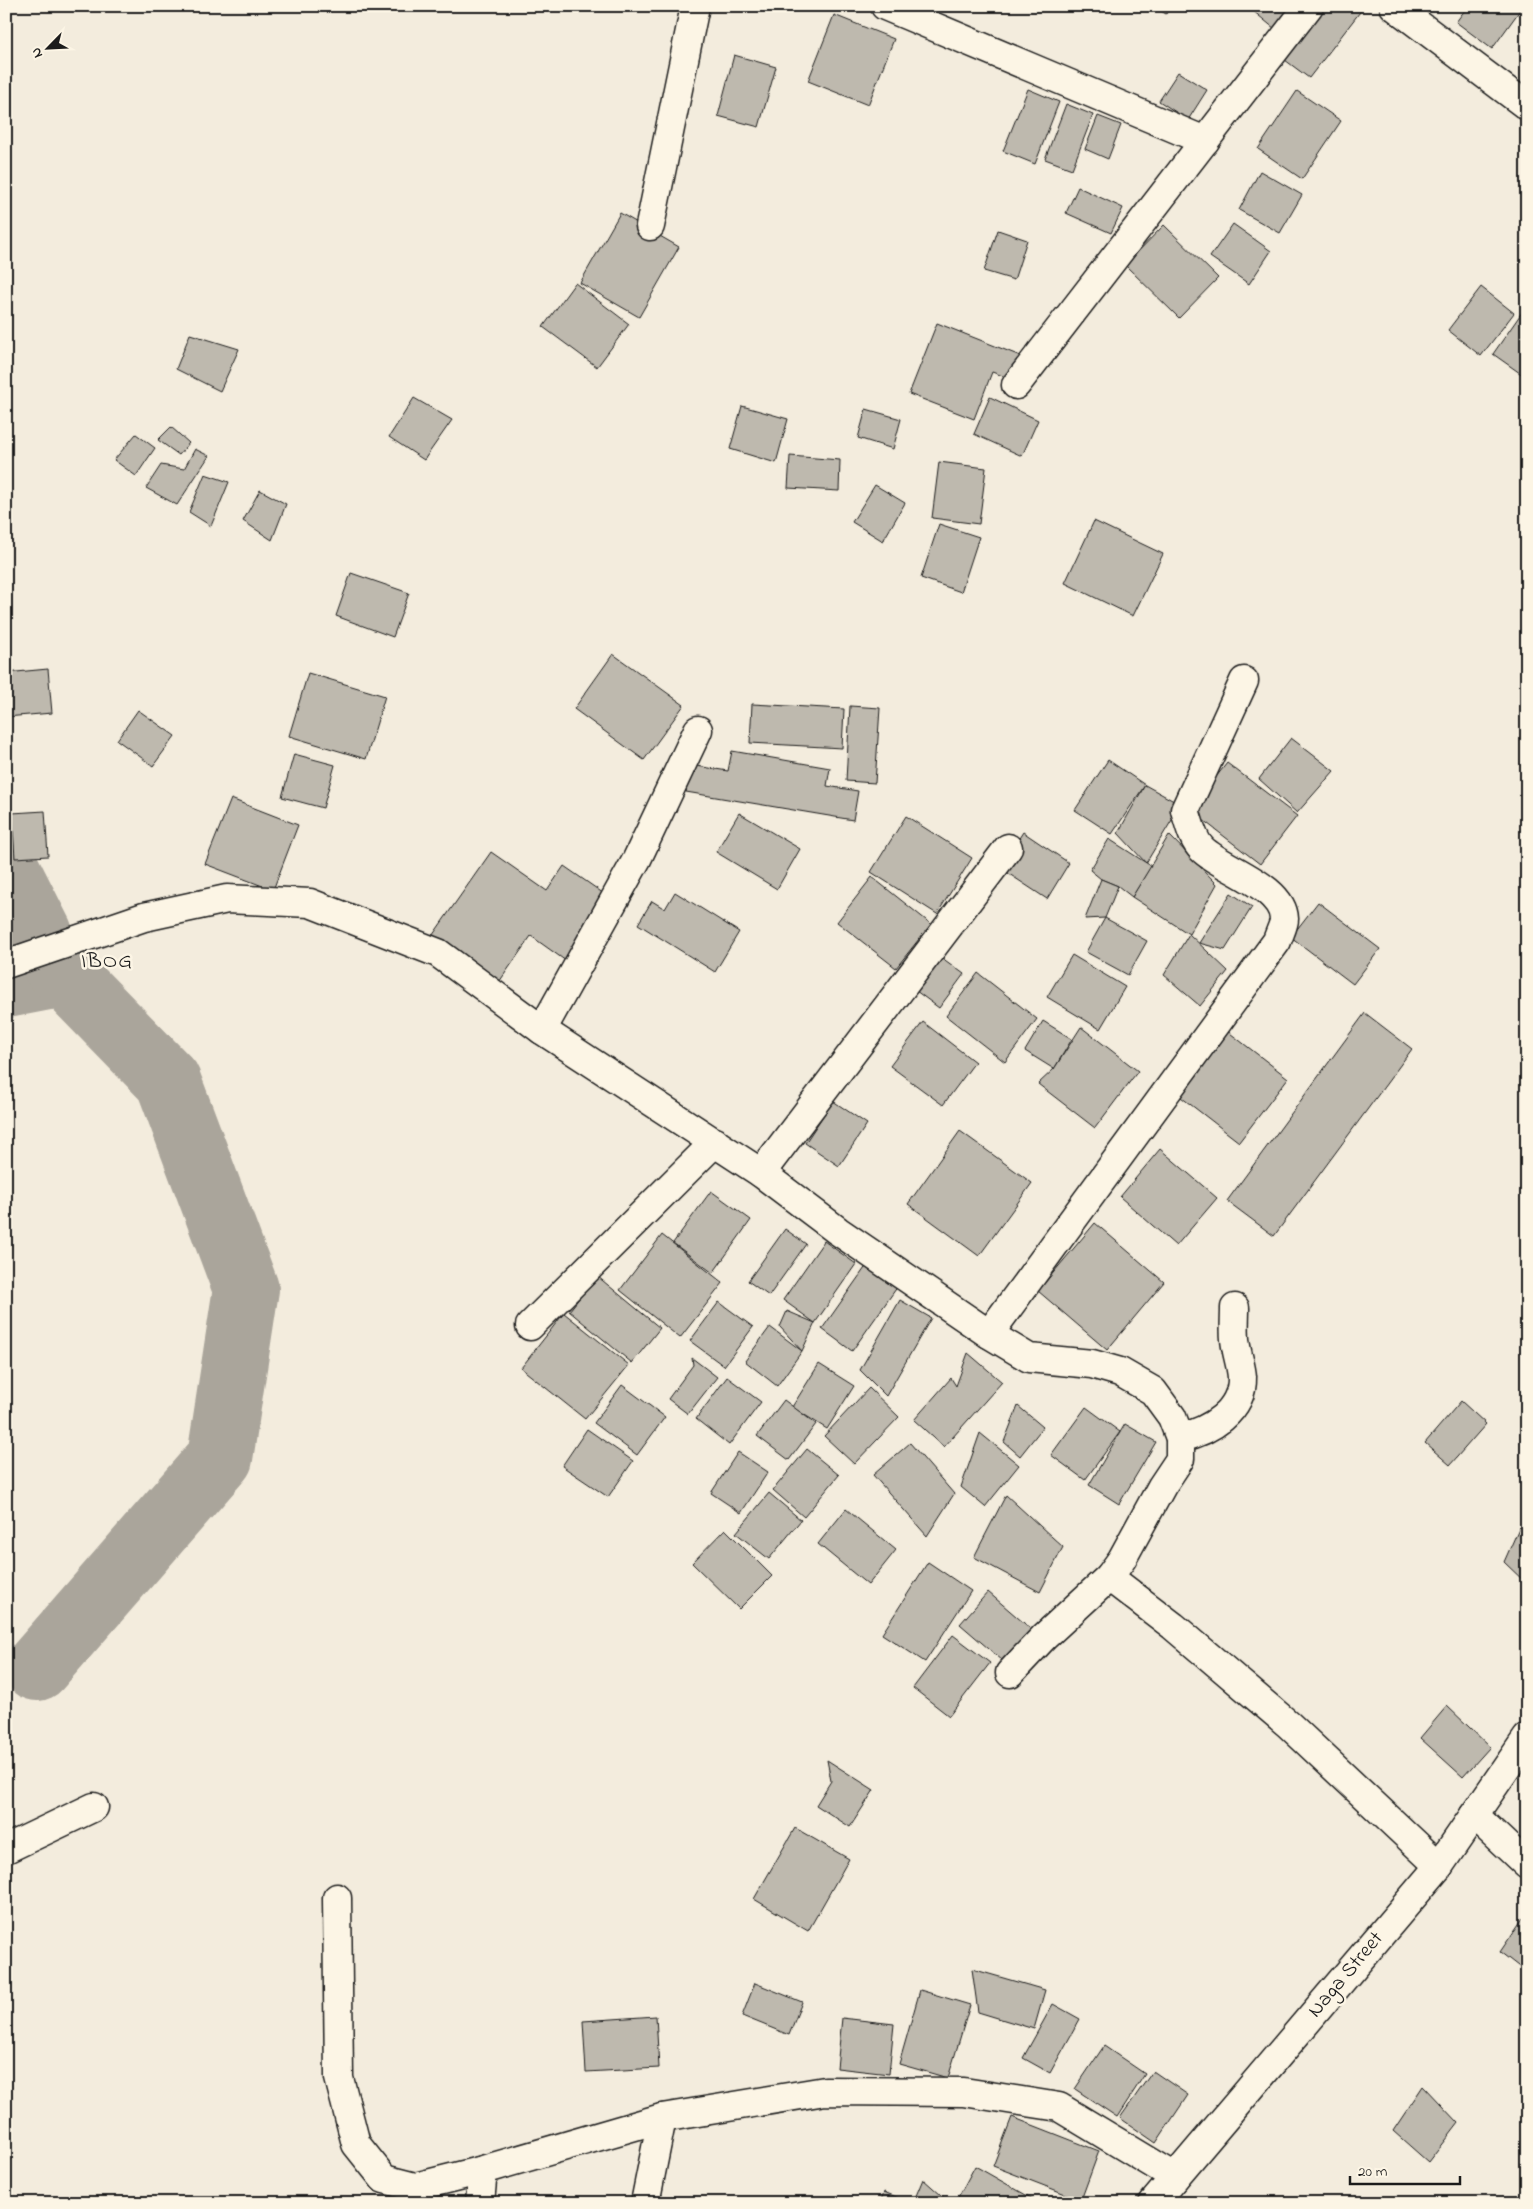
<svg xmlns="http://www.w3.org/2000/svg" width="1533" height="2209" font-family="'Indie Flower',sans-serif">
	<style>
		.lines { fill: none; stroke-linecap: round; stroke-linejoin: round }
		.river { stroke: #aaa59b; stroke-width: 66 }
		.building { fill: #beb9ae; stroke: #1c1c1c }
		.minor-casing { stroke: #1c1c1c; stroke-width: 31 }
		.minor { stroke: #fcf5e5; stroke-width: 28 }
		.labels { text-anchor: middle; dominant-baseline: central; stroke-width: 5; stroke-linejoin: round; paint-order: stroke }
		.street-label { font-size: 21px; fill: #1c1c1c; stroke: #fcf5e5 }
		.neighbourhood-label { font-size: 22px; letter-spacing: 1px; fill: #1c1c1c; stroke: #fcf5e5 }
	</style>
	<rect width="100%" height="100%" fill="#f3ecdd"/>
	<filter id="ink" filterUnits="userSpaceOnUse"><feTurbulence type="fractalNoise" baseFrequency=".02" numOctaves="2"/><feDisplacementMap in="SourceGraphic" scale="10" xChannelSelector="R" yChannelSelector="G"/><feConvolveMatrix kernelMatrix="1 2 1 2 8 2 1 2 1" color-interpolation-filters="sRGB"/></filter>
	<g filter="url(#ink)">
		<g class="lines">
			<g class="river">
				<polyline points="6,867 40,934"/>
				<polyline points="6,985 63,974"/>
				<polyline points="37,1668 220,1458 246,1289 168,1081 55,965"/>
			</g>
		</g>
		<g class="building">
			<polygon points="1153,6 1171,6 1166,14"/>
			<polygon points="1184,6 1195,6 1192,11"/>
			<polygon points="1247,6 1293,6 1275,29"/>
			<polygon points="1320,6 1363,8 1309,78 1281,57"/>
			<polygon points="1468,6 1523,6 1492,49 1456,22"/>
			<polygon points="834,15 894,39 868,105 808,81"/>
			<polygon points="734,55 776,67 759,127 718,116"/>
			<polygon points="1178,72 1207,90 1188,120 1159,101"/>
			<polygon points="1028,89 1059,102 1035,164 1003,151"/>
			<polygon points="1297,91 1341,121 1302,179 1258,149"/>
			<polygon points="1066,104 1093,115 1072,169 1045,159"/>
			<polygon points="1098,116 1121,125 1108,159 1085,149"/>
			<polygon points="1260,171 1302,195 1280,233 1239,210"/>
			<polygon points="1078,187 1123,208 1111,233 1066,213"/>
			<polygon points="620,213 679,247 639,317 580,283"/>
			<polygon points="1233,224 1271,251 1249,284 1210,257"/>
			<polygon points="1164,225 1218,278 1179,318 1125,265"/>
			<polygon points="998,230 1027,240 1014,280 984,271"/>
			<polygon points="575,283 629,324 597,367 543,327"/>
			<polygon points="1481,287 1514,313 1481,356 1448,330"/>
			<polygon points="1527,305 1527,378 1493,354"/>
			<polygon points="937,323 1023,357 1014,380 992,372 974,419 909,394"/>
			<polygon points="190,334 239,349 220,391 176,369"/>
			<polygon points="990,397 1038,420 1022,456 974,434"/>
			<polygon points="414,398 452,420 424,460 389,437"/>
			<polygon points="742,406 788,419 776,463 730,449"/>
			<polygon points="866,409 901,419 893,449 858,438"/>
			<polygon points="171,427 189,443 179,455 158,440"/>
			<polygon points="136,434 155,448 136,476 114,460"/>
			<polygon points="195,449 209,456 177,505 146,488 161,465 184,469"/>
			<polygon points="790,456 840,460 839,491 788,488"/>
			<polygon points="939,462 986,468 979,524 932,518"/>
			<polygon points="205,474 229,482 211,526 189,512"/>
			<polygon points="875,485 905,503 883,541 852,522"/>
			<polygon points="260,490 286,504 272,540 243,521"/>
			<polygon points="1094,521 1163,554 1133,616 1065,583"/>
			<polygon points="939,524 979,537 961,592 921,578"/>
			<polygon points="351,573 409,593 393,637 336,616"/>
			<polygon points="613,654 684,705 644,760 574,709"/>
			<polygon points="48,669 52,713 6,717 6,673"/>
			<polygon points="308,673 385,696 366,759 289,736"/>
			<polygon points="752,704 844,709 842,748 750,743"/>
			<polygon points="850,706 880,708 875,783 846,781"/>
			<polygon points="138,710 175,736 153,766 117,740"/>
			<polygon points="1291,738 1334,771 1297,813 1259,779"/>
			<polygon points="732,751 830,768 827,786 858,791 853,820 686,792 690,765 728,771"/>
			<polygon points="294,754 335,765 323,808 282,797"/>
			<polygon points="1108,760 1145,785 1112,834 1075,810"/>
			<polygon points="1227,763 1297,816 1260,864 1190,810"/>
			<polygon points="1145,785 1181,805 1146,863 1118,833"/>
			<polygon points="231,799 298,825 273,890 205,864"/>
			<polygon points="45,811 48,856 15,858 12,813"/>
			<polygon points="739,813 800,849 777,889 716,852"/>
			<polygon points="906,816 972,858 937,914 871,872"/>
			<polygon points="1023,832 1069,863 1047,899 1000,868"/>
			<polygon points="1169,835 1217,884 1189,934 1132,897"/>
			<polygon points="1109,839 1151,866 1132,897 1118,886 1101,879 1090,870"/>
			<polygon points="491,852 547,891 564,866 610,898 566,961 531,936 497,985 430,939"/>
			<polygon points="872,877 931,924 896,968 837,922"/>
			<polygon points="1101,879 1118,886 1105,918 1085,919"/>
			<polygon points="675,892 739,932 715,972 638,924 652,901 665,909"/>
			<polygon points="1231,893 1252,907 1225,950 1199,943"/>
			<polygon points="1318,902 1380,949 1353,984 1291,937"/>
			<polygon points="1105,918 1147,941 1128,975 1086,952"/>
			<polygon points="1189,934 1228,971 1200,1006 1164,975"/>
			<polygon points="938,955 964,974 939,1008 912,988"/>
			<polygon points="1072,955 1125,987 1100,1029 1047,997"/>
			<polygon points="978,973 1037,1019 1005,1062 946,1016"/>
			<polygon points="1365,1013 1412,1049 1274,1236 1227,1201"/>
			<polygon points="1043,1021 1072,1039 1054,1069 1025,1051"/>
			<polygon points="923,1022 975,1062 943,1105 890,1066"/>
			<polygon points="1081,1027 1138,1071 1095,1128 1038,1084 1054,1069"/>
			<polygon points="1226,1030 1288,1078 1239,1142 1177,1094"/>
			<polygon points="833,1101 867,1124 839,1166 805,1143"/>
			<polygon points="960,1131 1032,1183 979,1256 908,1204"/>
			<polygon points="1160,1149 1217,1198 1176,1246 1120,1197"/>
			<polygon points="711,1191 751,1220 713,1273 673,1243"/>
			<polygon points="1095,1223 1164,1282 1107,1350 1038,1291"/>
			<polygon points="785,1229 806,1244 769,1296 748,1281"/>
			<polygon points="662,1235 723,1283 680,1338 620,1290"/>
			<polygon points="824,1241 856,1264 815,1323 783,1300"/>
			<polygon points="867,1265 898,1286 852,1351 822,1329"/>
			<polygon points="597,1276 660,1328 632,1363 569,1311"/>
			<polygon points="900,1300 931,1318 886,1396 860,1370"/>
			<polygon points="719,1302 753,1327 724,1366 690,1341"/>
			<polygon points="787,1311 815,1323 802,1351 780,1327"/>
			<polygon points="564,1313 629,1365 585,1419 521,1368"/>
			<polygon points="770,1327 802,1351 777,1386 745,1361"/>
			<polygon points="968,1353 1002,1382 944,1447 914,1420 951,1378 956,1386"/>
			<polygon points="692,1358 717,1377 688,1414 668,1399 693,1365"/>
			<polygon points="819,1364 854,1386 827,1429 792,1407"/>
			<polygon points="727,1377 761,1402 729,1445 696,1419"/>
			<polygon points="622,1385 665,1417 637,1455 594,1423"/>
			<polygon points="869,1388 899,1417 854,1464 824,1436"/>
			<polygon points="784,1400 816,1424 789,1460 757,1436"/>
			<polygon points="1461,1401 1486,1424 1450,1465 1425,1443"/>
			<polygon points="1018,1406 1043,1427 1020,1456 1004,1442"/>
			<polygon points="1086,1407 1120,1432 1085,1480 1051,1455"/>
			<polygon points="1125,1424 1156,1442 1119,1504 1089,1485"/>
			<polygon points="587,1429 633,1461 608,1497 562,1466"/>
			<polygon points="980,1433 1019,1465 985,1507 961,1487"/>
			<polygon points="910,1443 954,1494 927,1536 873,1475"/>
			<polygon points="807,1449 839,1475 804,1517 773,1490"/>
			<polygon points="738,1452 768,1472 741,1513 711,1493"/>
			<polygon points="769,1493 801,1520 769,1559 736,1533"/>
			<polygon points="1006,1495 1063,1547 1040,1592 974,1557"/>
			<polygon points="846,1509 896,1550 868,1585 818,1544"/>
			<polygon points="1519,1528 1527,1535 1527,1584 1504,1562"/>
			<polygon points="725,1529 772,1576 739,1609 692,1563"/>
			<polygon points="928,1562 971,1591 925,1662 882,1634"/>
			<polygon points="988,1592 1031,1629 1003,1661 960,1624"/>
			<polygon points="953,1635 990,1663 949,1716 913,1688"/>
			<polygon points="1447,1706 1490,1747 1463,1777 1420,1738"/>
			<polygon points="827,1760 874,1790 850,1827 816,1805 831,1781"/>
			<polygon points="795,1828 849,1859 808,1931 754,1899"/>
			<polygon points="1523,1918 1527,1921 1527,1973 1500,1952"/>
			<polygon points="972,1969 1045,1990 1034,2029 978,2012"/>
			<polygon points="755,1983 802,2002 789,2035 742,2016"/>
			<polygon points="920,1990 970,2005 948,2078 899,2064"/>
			<polygon points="1053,2004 1080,2019 1050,2073 1023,2058"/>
			<polygon points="656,2016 659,2068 586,2072 583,2021"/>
			<polygon points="842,2018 894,2024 889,2074 837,2068"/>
			<polygon points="1104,2046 1145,2074 1117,2117 1075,2089"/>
			<polygon points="1153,2071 1188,2095 1156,2143 1120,2118"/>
			<polygon points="1423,2086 1458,2123 1428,2162 1393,2131"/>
			<polygon points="1012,2117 1099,2151 1081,2200 993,2166"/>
			<polygon points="975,2166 1040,2203 955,2203"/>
			<polygon points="923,2179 950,2203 913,2203"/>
			<polygon points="884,2192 911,2203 880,2203"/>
		</g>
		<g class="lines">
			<defs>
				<g id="minor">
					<polyline points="885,6 1205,141"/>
					<polyline points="1394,6 1527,106"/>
					<polyline points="650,226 695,6"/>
					<polyline points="1016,385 1309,6"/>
					<polyline points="6,964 144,917 227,899 310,903 438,953 542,1030 761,1173 838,1231 989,1334 1029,1358 1092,1364 1120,1372 1153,1391 1172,1417 1180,1438 1180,1459 1162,1486 1122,1559 1109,1577 1173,1626 1288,1724 1439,1866"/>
					<polyline points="542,1030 637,859 698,730"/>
					<polyline points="761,1173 1008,848"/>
					<polyline points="530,1326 715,1142"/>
					<path d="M989,1334l288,-393c2,-7 7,-16 7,-22 -1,-33 -62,-50 -82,-70 -10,-10 -13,-27 -17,-39l59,-129"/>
					<path d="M1180,1438c29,-7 63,-26 62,-61 -1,-13 -6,-25 -7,-38 -1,-10 0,-21 0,-31"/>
					<polyline points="1010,1673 1044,1637 1109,1577"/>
					<polyline points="1474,1815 1527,1865"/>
					<polyline points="6,1849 94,1807"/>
					<polyline points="337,1898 339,2078 356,2144 384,2179 415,2187 483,2170 662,2118 825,2091 964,2092 1059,2107 1175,2177"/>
					<polyline points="480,2203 483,2170"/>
					<polyline points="645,2203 662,2118"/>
					<polyline points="1153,2203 1439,1866 1527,1738"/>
				</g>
			</defs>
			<use href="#minor" class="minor-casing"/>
			<use href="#minor" class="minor"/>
		</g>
	</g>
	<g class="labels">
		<g class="street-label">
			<text transform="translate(1346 1975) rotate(-50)">Naga Street</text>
		</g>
		<g class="neighbourhood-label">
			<text x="107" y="962">IBOG</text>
		</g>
	</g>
	<rect width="1533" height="2209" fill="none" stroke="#fcf5e5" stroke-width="25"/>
	<rect x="12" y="12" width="1508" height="2184" fill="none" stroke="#1c1c1c" stroke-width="2" filter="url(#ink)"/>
	<g transform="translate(48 48) rotate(246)" stroke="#fcf5e5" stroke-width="4" paint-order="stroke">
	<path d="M0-4L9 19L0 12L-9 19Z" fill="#1c1c1c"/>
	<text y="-8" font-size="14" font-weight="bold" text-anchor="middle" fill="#1c1c1c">N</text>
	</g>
	<path d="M1350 2176v8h110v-8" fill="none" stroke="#1c1c1c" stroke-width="2.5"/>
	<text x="1358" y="2176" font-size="15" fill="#1c1c1c" stroke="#fcf5e5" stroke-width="4" paint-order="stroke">20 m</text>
</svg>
